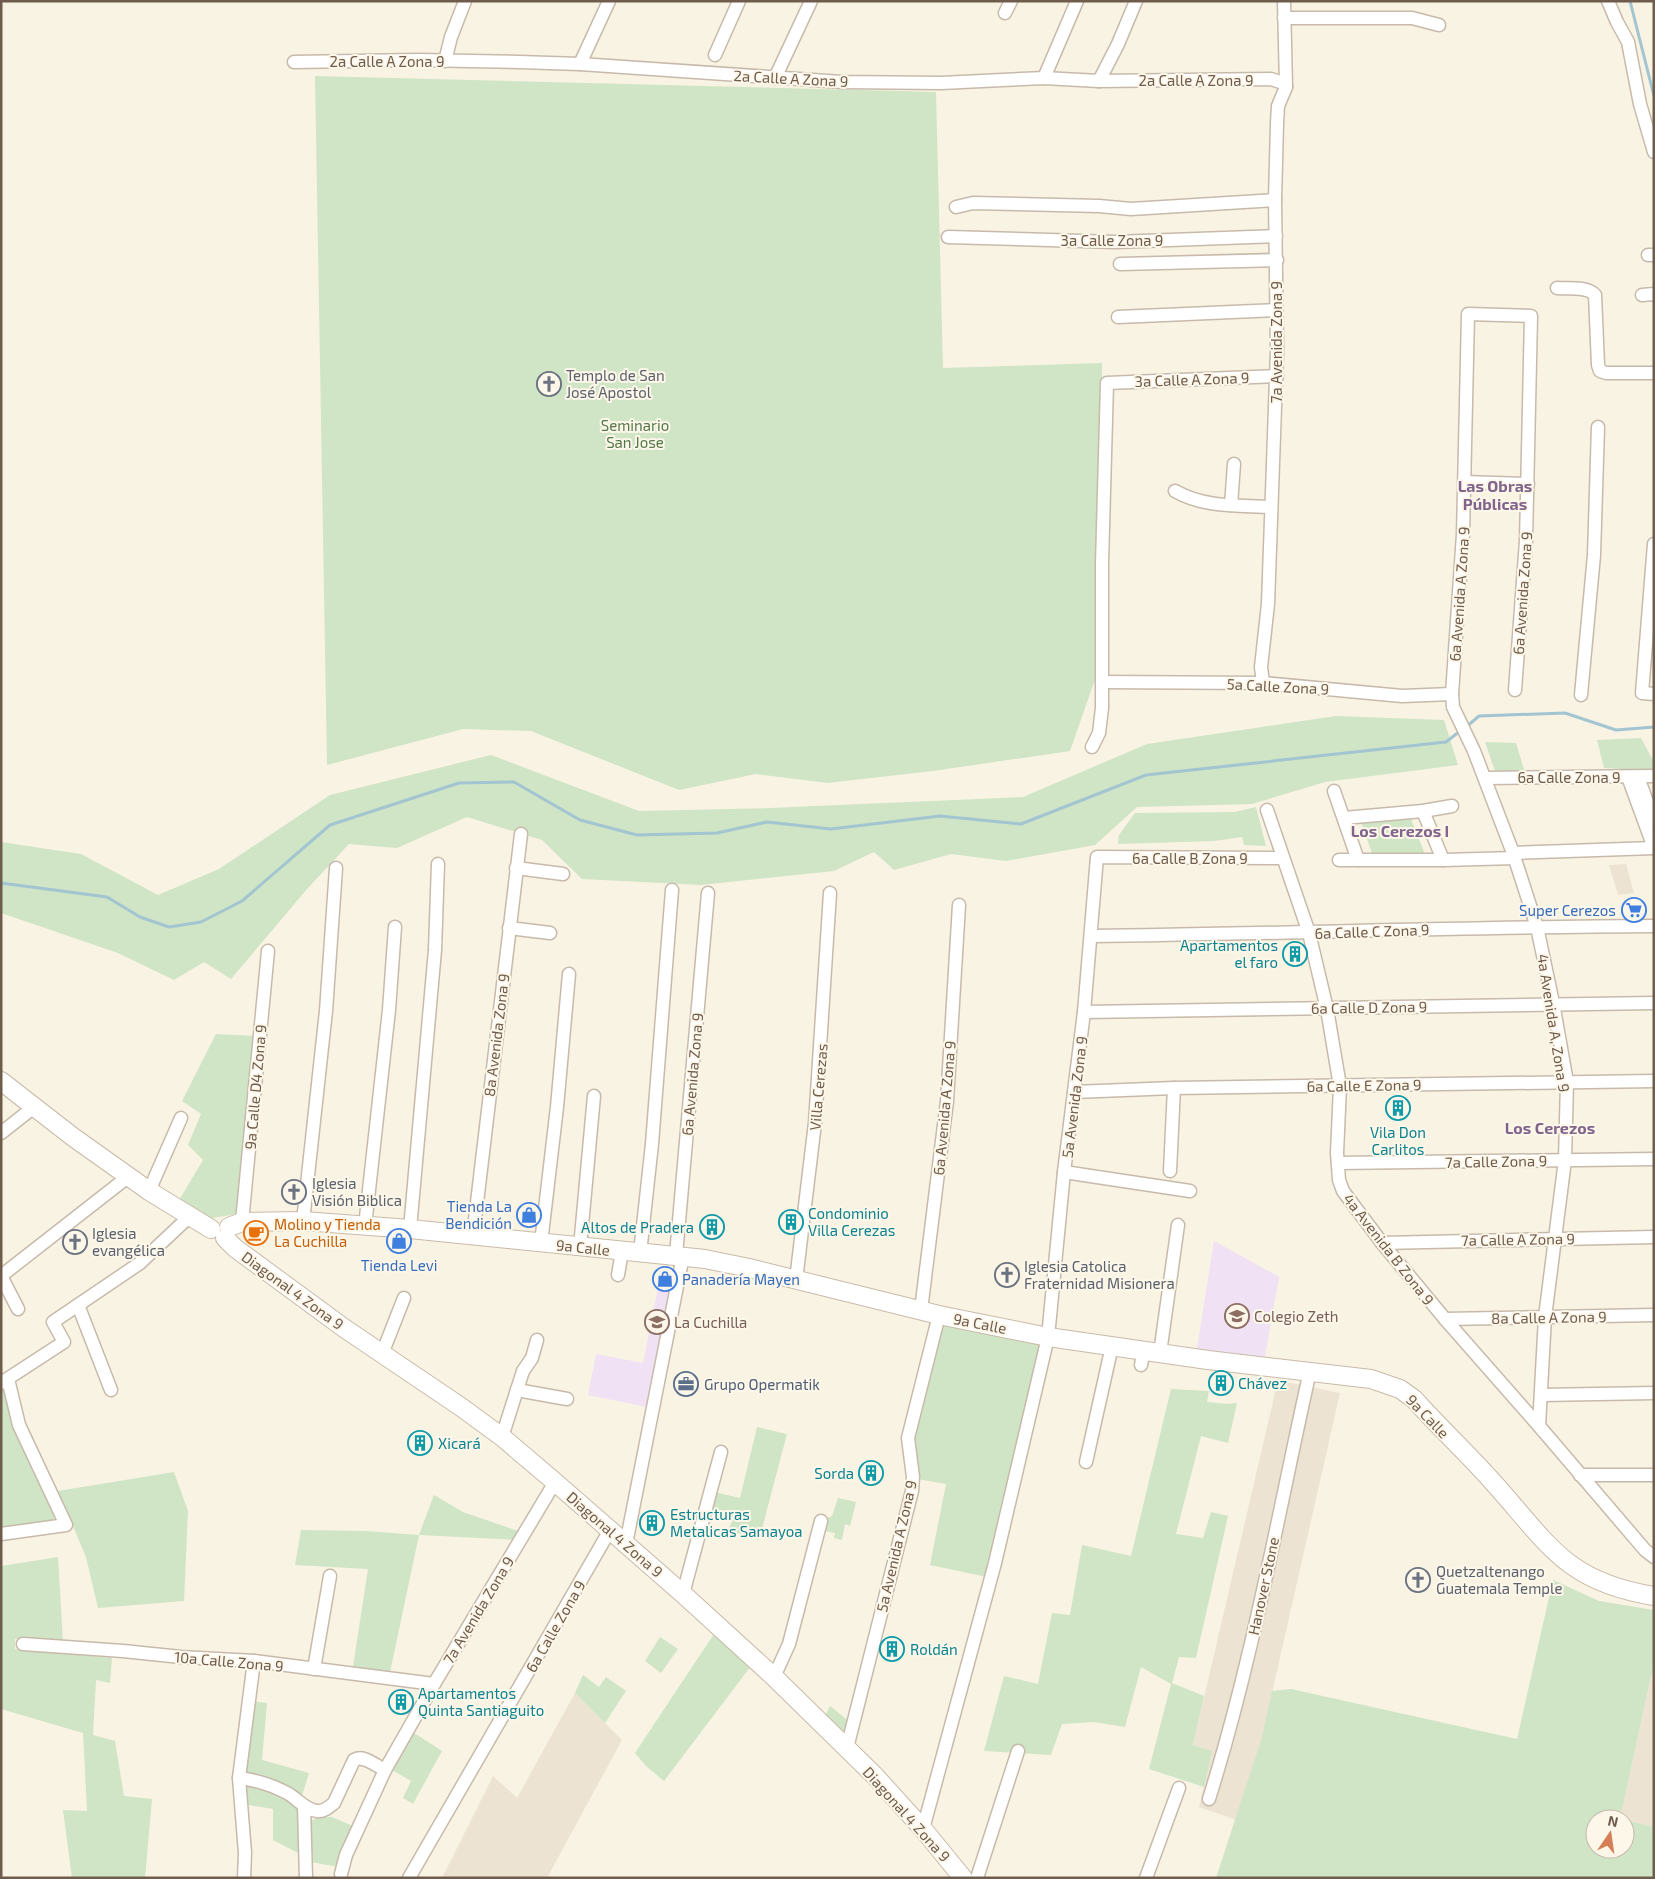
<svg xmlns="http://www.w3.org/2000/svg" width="1655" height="1879" font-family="'Exo 2',sans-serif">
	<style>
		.residential { fill: #ede3d2 }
		.education { fill: #f0e1f5 }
		.green { fill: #cfe5c5 }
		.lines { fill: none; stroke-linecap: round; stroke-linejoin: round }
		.stream { stroke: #a3c5d1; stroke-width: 3 }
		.street-casing { stroke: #c7baaa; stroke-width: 15 }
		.secondary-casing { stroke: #c9baa8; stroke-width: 20 }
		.street { stroke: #fff; stroke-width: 12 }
		.secondary { stroke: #fff; stroke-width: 18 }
		.labels { text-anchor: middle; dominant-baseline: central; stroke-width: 4; stroke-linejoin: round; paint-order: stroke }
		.street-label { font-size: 15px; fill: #6f5c4d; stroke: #fdf7ea }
		.worship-label { font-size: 15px; fill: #5b616d; stroke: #fdf7ea; text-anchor: start }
		.park-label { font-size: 15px; fill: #537949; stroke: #fdf7ea }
		.shop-label { font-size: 15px; fill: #366cbe; stroke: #fdf7ea; text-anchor: end }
		.culture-label { font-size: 15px; fill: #0d838f; stroke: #fdf7ea; text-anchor: start }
		.food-label { font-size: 15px; fill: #c56008; stroke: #fdf7ea; text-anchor: start }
		.education-label { font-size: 15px; fill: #785e54; stroke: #fdf7ea; text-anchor: start }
		.service-label { font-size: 15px; fill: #4e5e75; stroke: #fdf7ea; text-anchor: start }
		.neighbourhood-label { font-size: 16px; font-weight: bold; fill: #82658c; stroke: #fdf7ea }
	</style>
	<rect width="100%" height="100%" fill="#f9f3e4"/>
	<g class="residential">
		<polygon points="1626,864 1634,893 1618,895 1609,865"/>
		<polygon points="1278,1380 1340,1393 1262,1737 1236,1820 1199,1807 1212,1751 1193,1745"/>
		<polygon points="1654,1664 1654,1827 1620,1819"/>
		<polygon points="575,1693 622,1740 547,1878 442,1878 493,1776 517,1798"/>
	</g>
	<g class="education">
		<polygon points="1214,1241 1279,1277 1264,1362 1196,1355"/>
		<polygon points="658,1288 670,1290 647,1407 588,1395 596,1354 643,1363"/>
	</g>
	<g class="green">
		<polygon points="315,76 936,92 943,368 1102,363 1098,671 1070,751 933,771 827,783 756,774 679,790 531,731 463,729 327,765"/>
		<polygon points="1336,716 1444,720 1458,765 1325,782 1252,804 1137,807 1095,845 1006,861 951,854 894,870 874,852 834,871 701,885 582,879 542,840 467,817 397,848 349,844 307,889 231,979 204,962 174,980 118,953 1,913 1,842 81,854 158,895 219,869 330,795 491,755 639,811 770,808 1023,797 1147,744"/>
		<polygon points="1641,738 1654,762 1654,771 1604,768 1597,740"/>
		<polygon points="1485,742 1516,743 1525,773 1496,774"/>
		<polygon points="1256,807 1266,846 1244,845 1242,837 1214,841 1118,844 1119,835 1135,813 1235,812"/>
		<polygon points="1411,819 1425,854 1373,856 1361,822"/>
		<polygon points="216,1034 255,1036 237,1214 207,1219 178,1202 203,1160 188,1145 201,1114 182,1101"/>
		<polygon points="942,1320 1043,1339 987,1577 930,1565 946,1484 917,1479 910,1441"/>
		<polygon points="6,1384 55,1511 53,1523 1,1530 1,1388"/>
		<polygon points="1171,1389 1209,1391 1207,1402 1227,1404 1237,1403 1228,1443 1201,1436 1176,1534 1203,1538 1211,1512 1228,1516 1196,1658 1179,1657 1172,1683 1204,1696 1193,1745 1212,1751 1204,1787 1149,1769 1171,1684 1141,1667 1125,1727 1094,1722 1062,1724 1051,1755 984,1751 1004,1676 1038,1684 1052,1613 1070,1615 1082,1545 1131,1556"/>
		<polygon points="757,1427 787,1434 759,1540 728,1530 734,1517 706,1509 710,1491 740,1498"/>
		<polygon points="174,1472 188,1511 184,1601 98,1608 86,1557 58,1491"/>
		<polygon points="434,1495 463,1512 524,1533 520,1540 419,1535 389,1677 352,1673 368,1569 295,1565 301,1530 366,1531 419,1535"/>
		<polygon points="838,1498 856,1502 850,1526 845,1524 842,1540 834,1538 835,1533 819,1530 821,1521 832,1516"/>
		<polygon points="58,1557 63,1642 15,1639 15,1649 112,1658 110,1683 96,1680 93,1735 115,1741 124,1796 152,1799 145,1878 72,1878 63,1810 87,1811 83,1733 1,1709 1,1566"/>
		<polygon points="1553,1580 1599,1601 1654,1610 1654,1663 1620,1819 1595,1819 1595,1849 1625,1849 1625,1820 1654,1827 1654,1878 1216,1878 1262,1737 1272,1691 1291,1689 1517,1739"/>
		<polygon points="714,1634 751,1666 664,1781 646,1766 635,1753"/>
		<polygon points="660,1637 678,1649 661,1673 645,1661"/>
		<polygon points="583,1675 599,1687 606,1677 626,1691 605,1723 575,1693"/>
		<polygon points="250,1701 267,1703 262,1760 309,1773 301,1799 240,1776"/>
		<polygon points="830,1706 851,1723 846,1745 822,1722"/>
		<polygon points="408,1729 442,1751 413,1804 403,1798 411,1781 387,1767"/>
		<polygon points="242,1780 256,1782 301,1806 302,1855 273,1840 273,1809 243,1804"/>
		<polygon points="320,1817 332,1817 355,1827 339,1867 311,1862 310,1821"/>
	</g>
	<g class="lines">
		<g class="stream">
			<polyline points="1630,1 1654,96"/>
			<polyline points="1465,728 1479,716 1565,713 1616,730 1654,727"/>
			<polyline points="1,883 107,897 140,917 169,927 201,922 242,901 330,825 459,783 514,782 580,820 637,835 717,833 767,822 831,829 940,816 1021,824 1146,775 1446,742 1460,731"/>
		</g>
		<defs>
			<g id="street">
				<polyline points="1608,1 1617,22 1628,42 1640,104 1654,152"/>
				<polyline points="1005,13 1011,1"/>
				<polyline points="1284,18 1412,18 1439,25"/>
				<polyline points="715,55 739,1"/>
				<polyline points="445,61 451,37 465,1"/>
				<polyline points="294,62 419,60 519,62 580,64 842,82 941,83 1044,78 1099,81 1271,79 1283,83 1286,87"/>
				<polyline points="580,64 609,1"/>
				<polyline points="775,78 811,1"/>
				<polyline points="1044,78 1077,1"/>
				<polyline points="1099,81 1118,44 1136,1"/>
				<polyline points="956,207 973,203 1099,206 1131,209 1275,200"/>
				<polyline points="948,237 1115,242 1276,236"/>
				<polyline points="1648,255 1654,255"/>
				<polyline points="1120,264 1277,260"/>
				<path d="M1557,288c11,1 31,-2 38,7l3,70 2,6 6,2h48"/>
				<polyline points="1642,295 1654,294"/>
				<polyline points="1118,317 1276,310"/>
				<polyline points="1464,482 1528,484"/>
				<path d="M1175,491c30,17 63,14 96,16"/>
				<polyline points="1231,505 1234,464"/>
				<polyline points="1654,544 1642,693 1654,694"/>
				<polyline points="1103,682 1263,683 1402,696 1452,694"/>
				<polyline points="1263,683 1261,667 1268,604 1277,351 1275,200 1277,123 1278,106 1286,87 1284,1"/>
				<polyline points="1515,690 1526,541 1531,316 1468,314 1463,534 1452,694 1453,707 1474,751 1513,853 1537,927 1553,1003 1567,1082 1565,1160 1545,1317 1539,1426"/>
				<polyline points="1581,695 1594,555 1598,427"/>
				<polyline points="1092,747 1099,733 1102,708 1102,564 1107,383 1277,376"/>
				<polyline points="1628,777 1654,848"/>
				<polyline points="1638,777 1654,821"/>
				<polyline points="1485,778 1654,776"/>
				<polyline points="1334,791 1358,860"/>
				<polyline points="1267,810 1309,933 1327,1009 1340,1086 1337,1153 1339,1180 1343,1191 1382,1243 1445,1319 1539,1426 1645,1550 1654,1557"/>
				<polyline points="1423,811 1443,860"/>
				<polyline points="1344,818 1423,811 1452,806"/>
				<polyline points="1513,853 1654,848"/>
				<polyline points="1339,860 1443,860 1515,858"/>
				<polyline points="516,868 563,874"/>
				<polyline points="509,928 550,933"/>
				<path d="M1091,936c187,-2 375,-9 563,-10"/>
				<polyline points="1084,1012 1654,1003"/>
				<polyline points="1074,1092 1174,1088 1654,1081"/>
				<polyline points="1,1133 34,1107"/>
				<polyline points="1338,1163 1654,1159"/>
				<polyline points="1170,1171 1174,1088"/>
				<polyline points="1064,1172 1190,1191"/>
				<polyline points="149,1191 181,1118"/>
				<polyline points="303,1221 326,1011 336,868"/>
				<polyline points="242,1222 268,951"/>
				<polyline points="365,1226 389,1010 395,927"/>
				<polyline points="410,1229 435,950 438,864"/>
				<polyline points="473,1236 521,834"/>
				<polyline points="541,1243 557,1107 569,974"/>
				<polyline points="1382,1243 1654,1237"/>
				<polyline points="580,1247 594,1096"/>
				<polyline points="640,1253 652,1144 672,890"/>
				<polyline points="676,1255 708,893"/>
				<polyline points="618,1275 622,1251"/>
				<polyline points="1,1276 129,1176"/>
				<polyline points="1,1276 18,1309"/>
				<polyline points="796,1280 815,1123 830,893"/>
				<polyline points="78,1305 111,1390"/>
				<polyline points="921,1310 947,1101 959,905"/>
				<polyline points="1445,1319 1654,1315"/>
				<polyline points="1160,1353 1178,1225"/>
				<polyline points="382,1354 404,1298"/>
				<polyline points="1141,1365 1144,1350"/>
				<polyline points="1,1383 64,1342 53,1322 140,1263 190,1216"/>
				<polyline points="517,1390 567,1399"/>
				<polyline points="1541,1395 1654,1393"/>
				<polyline points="502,1437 523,1371 532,1358 537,1340"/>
				<polyline points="1086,1462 1112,1346"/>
				<polyline points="1580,1475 1654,1475"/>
				<polyline points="1,1534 66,1525 19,1425 8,1379"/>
				<polyline points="626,1544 683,1256"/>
				<polyline points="683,1594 721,1452"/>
				<polyline points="23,1644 123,1651 181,1657 254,1661 434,1684"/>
				<polyline points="314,1669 330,1576"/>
				<polyline points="774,1677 789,1644 821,1521"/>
				<polyline points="847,1748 912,1491 913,1477 908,1438 939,1315"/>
				<path d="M239,1778c17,2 33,7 48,15 10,5 18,17 30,18 7,1 12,-4 17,-8l20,-43c9,-6 22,6 31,10"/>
				<path d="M1209,1799c44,-140 69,-285 101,-428"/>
				<polyline points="304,1806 306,1878"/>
				<polyline points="923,1829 995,1563 1048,1337 1064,1172 1084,1012 1097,857 1283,858"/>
				<polyline points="341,1874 346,1855 385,1770 434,1684 555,1482"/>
				<polyline points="244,1878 245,1853 239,1778 254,1661"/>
				<polyline points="409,1878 610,1530"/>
				<polyline points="977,1878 1018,1751"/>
				<polyline points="1146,1878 1179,1788"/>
			</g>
			<g id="secondary">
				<polyline points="1,1081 73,1137 149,1191 211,1229"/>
				<path d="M229,1227l13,-5 61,-1 107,8 295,30 44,9 190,47 109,22 160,23 163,19 29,10 14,10c25,28 53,54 78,82 56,62 73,101 162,115"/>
				<polyline points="225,1238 235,1248 344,1328 461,1407 502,1437 555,1482 683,1594 774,1677 875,1776 923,1829 963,1878"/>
			</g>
		</defs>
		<use href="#street" class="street-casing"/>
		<use href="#secondary" class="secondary-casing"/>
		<use href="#street" class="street"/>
		<use href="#secondary" class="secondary"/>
	</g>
	<defs>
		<symbol id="church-ring" viewBox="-11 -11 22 22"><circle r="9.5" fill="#fdf7ea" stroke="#6b7280" stroke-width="1.5"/><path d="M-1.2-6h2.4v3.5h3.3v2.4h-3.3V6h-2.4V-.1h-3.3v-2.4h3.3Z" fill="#6b7280"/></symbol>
		<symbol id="supermarket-ring" viewBox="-11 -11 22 22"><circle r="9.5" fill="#fdf7ea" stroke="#3f7fe0" stroke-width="1.5"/><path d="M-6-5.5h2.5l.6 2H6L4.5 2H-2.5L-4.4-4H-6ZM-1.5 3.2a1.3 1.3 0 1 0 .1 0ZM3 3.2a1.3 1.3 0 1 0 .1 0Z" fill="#3f7fe0"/></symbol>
		<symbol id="building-ring" viewBox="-11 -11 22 22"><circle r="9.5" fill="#fdf7ea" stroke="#0f9aa8" stroke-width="1.5"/><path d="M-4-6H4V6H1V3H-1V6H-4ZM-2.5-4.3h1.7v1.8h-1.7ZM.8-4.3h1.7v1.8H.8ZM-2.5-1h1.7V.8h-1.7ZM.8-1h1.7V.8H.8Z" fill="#0f9aa8"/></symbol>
		<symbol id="shop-ring" viewBox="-11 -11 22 22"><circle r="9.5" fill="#fdf7ea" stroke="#3f7fe0" stroke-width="1.5"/><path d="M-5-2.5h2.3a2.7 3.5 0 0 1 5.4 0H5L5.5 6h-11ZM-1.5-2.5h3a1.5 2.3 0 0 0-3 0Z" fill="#3f7fe0"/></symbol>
		<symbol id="cafe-ring" viewBox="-11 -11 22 22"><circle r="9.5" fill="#fdf7ea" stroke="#e8710a" stroke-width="1.5"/><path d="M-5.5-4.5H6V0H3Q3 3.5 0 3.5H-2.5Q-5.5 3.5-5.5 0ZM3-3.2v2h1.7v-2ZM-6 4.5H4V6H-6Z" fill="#e8710a"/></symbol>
		<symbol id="school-ring" viewBox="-11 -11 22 22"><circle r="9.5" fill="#fdf7ea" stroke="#8d6e63" stroke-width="1.5"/><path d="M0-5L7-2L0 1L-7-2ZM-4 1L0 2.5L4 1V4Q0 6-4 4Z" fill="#8d6e63"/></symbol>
		<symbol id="office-ring" viewBox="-11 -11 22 22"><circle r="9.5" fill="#fdf7ea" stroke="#5c6f8a" stroke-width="1.5"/><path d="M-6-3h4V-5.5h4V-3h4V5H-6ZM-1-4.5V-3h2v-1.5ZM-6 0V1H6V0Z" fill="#5c6f8a"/></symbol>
	</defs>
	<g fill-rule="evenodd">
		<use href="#church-ring" x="535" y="370" width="28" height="28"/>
		<use href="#supermarket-ring" x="1620" y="896" width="28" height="28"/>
		<use href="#building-ring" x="1281" y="940" width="28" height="28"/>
		<use href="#building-ring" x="1384" y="1094" width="28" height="28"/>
		<use href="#church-ring" x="280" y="1178" width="28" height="28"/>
		<use href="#shop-ring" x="515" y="1201" width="28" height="28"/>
		<use href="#building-ring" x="777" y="1208" width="28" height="28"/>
		<use href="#building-ring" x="698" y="1213" width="28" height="28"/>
		<use href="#cafe-ring" x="242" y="1219" width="28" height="28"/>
		<use href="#shop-ring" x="385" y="1227" width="28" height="28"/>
		<use href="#church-ring" x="61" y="1228" width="28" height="28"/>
		<use href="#church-ring" x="993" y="1261" width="28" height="28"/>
		<use href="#shop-ring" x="651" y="1265" width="28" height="28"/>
		<use href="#school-ring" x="1223" y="1302" width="28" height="28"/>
		<use href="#school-ring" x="643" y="1308" width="28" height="28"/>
		<use href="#building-ring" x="1207" y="1369" width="28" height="28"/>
		<use href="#office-ring" x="672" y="1370" width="28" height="28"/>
		<use href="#building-ring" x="406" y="1429" width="28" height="28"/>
		<use href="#building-ring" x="857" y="1459" width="28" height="28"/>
		<use href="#building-ring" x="638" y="1509" width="28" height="28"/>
		<use href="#church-ring" x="1404" y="1566" width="28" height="28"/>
		<use href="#building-ring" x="878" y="1635" width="28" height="28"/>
		<use href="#building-ring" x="387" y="1688" width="28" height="28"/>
	</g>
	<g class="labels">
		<g class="street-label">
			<text x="387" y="61">2a Calle A Zona 9</text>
			<text transform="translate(791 78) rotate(3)">2a Calle A Zona 9</text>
			<text x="1196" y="80">2a Calle A Zona 9</text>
			<text x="1112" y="240">3a Calle Zona 9</text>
			<text transform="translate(1276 342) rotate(-90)">7a Avenida Zona 9</text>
			<text transform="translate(1192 379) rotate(-2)">3a Calle A Zona 9</text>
			<text transform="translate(1522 593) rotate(-86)">6a Avenida Zona 9</text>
			<text transform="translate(1459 594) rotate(-86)">6a Avenida A Zona 9</text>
			<text transform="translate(1278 686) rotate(3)">5a Calle Zona 9</text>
			<text x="1569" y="777">6a Calle Zona 9</text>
			<text x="1190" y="858">6a Calle B Zona 9</text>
			<text transform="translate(1372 931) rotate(-2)">6a Calle C Zona 9</text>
			<text transform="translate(1369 1007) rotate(-1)">6a Calle D Zona 9</text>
			<text transform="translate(1554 1023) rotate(81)">4a Avenida A, Zona 9</text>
			<text transform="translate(496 1035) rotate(-83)">8a Avenida Zona 9</text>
			<text transform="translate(692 1074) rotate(-85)">6a Avenida Zona 9</text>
			<text transform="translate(1364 1085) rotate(-1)">6a Calle E Zona 9</text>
			<text transform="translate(255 1087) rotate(-85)">9a Calle D4 Zona 9</text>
			<text transform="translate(818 1087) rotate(-85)">Villa Cerezas</text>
			<text transform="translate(1074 1097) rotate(-83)">5a Avenida Zona 9</text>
			<text transform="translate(944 1108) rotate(-85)">6a Avenida A Zona 9</text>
			<text transform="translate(1496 1161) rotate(-1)">7a Calle Zona 9</text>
			<text transform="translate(1518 1239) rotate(-1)">7a Calle A Zona 9</text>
			<text transform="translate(583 1247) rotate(6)">9a Calle</text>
			<text transform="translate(1389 1249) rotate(52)">4a Avenida B Zona 9</text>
			<text transform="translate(293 1290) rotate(36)">Diagonal 4 Zona 9</text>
			<text transform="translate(1549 1317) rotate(-1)">8a Calle A Zona 9</text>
			<text transform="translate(980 1323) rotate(11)">9a Calle</text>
			<text transform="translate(1428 1416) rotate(46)">9a Calle</text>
			<text transform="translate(615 1534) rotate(41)">Diagonal 4 Zona 9</text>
			<text transform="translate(896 1546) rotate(-77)">5a Avenida A Zona 9</text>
			<text transform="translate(1263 1586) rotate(-78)">Hanover Stone</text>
			<text transform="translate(478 1610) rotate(-59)">7a Avenida Zona 9</text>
			<text transform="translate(555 1626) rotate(-60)">6a Calle Zona 9</text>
			<text transform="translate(229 1661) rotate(5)">10a Calle Zona 9</text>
			<text transform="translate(907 1814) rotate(48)">Diagonal 4 Zona 9</text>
		</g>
		<g class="worship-label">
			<text x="566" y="375">Templo de San<tspan x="566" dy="17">José Apostol</tspan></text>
			<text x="312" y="1183">Iglesia<tspan x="312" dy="17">Visión Biblica</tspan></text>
			<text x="92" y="1233">Iglesia<tspan x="92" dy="17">evangélica</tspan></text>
			<text x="1024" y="1266">Iglesia Catolica<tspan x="1024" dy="17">Fraternidad Misionera</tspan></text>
			<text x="1436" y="1571">Quetzaltenango<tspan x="1436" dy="17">Guatemala Temple</tspan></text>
		</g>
		<g class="park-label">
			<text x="635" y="425">Seminario<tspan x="635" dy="17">San Jose</tspan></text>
		</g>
		<g class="shop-label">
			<text x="1616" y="910">Super Cerezos</text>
			<text x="512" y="1206">Tienda La<tspan x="512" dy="17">Bendición</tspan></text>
			<text x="399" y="1265" text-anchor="middle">Tienda Levi</text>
			<text x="682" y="1279" text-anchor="start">Panadería Mayen</text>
		</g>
		<g class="culture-label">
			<text x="1278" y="945" text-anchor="end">Apartamentos<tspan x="1278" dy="17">el faro</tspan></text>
			<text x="1398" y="1132" text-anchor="middle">Vila Don<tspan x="1398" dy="17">Carlitos</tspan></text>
			<text x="808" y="1213">Condominio<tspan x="808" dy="17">Villa Cerezas</tspan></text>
			<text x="694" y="1227" text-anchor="end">Altos de Pradera</text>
			<text x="1238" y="1383">Chávez</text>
			<text x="438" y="1443">Xicará</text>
			<text x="854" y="1473" text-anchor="end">Sorda</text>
			<text x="670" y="1514">Estructuras<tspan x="670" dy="17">Metalicas Samayoa</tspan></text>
			<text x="910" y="1649">Roldán</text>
			<text x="418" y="1693">Apartamentos<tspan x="418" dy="17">Quinta Santiaguito</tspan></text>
		</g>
		<g class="food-label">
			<text x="274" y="1224">Molino y Tienda<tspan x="274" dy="17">La Cuchilla</tspan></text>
		</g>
		<g class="education-label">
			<text x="1254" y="1316">Colegio Zeth</text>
			<text x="674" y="1322">La Cuchilla</text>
		</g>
		<g class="service-label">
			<text x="704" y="1384">Grupo Opermatik</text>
		</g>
		<g class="neighbourhood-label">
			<text x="1495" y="485">Las Obras<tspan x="1495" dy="18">Públicas</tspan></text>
			<text x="1400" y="830">Los Cerezos I</text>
			<text x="1550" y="1127">Los Cerezos</text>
		</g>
	</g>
	<rect width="1655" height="1879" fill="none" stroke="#6f5c4d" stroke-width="5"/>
	<g transform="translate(1610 1834) rotate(13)"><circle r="24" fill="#fdf7ea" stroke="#c4b9ab"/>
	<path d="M0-4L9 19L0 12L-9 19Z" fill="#d67f57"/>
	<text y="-8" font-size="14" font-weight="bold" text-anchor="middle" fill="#6f5c4d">N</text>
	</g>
</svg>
